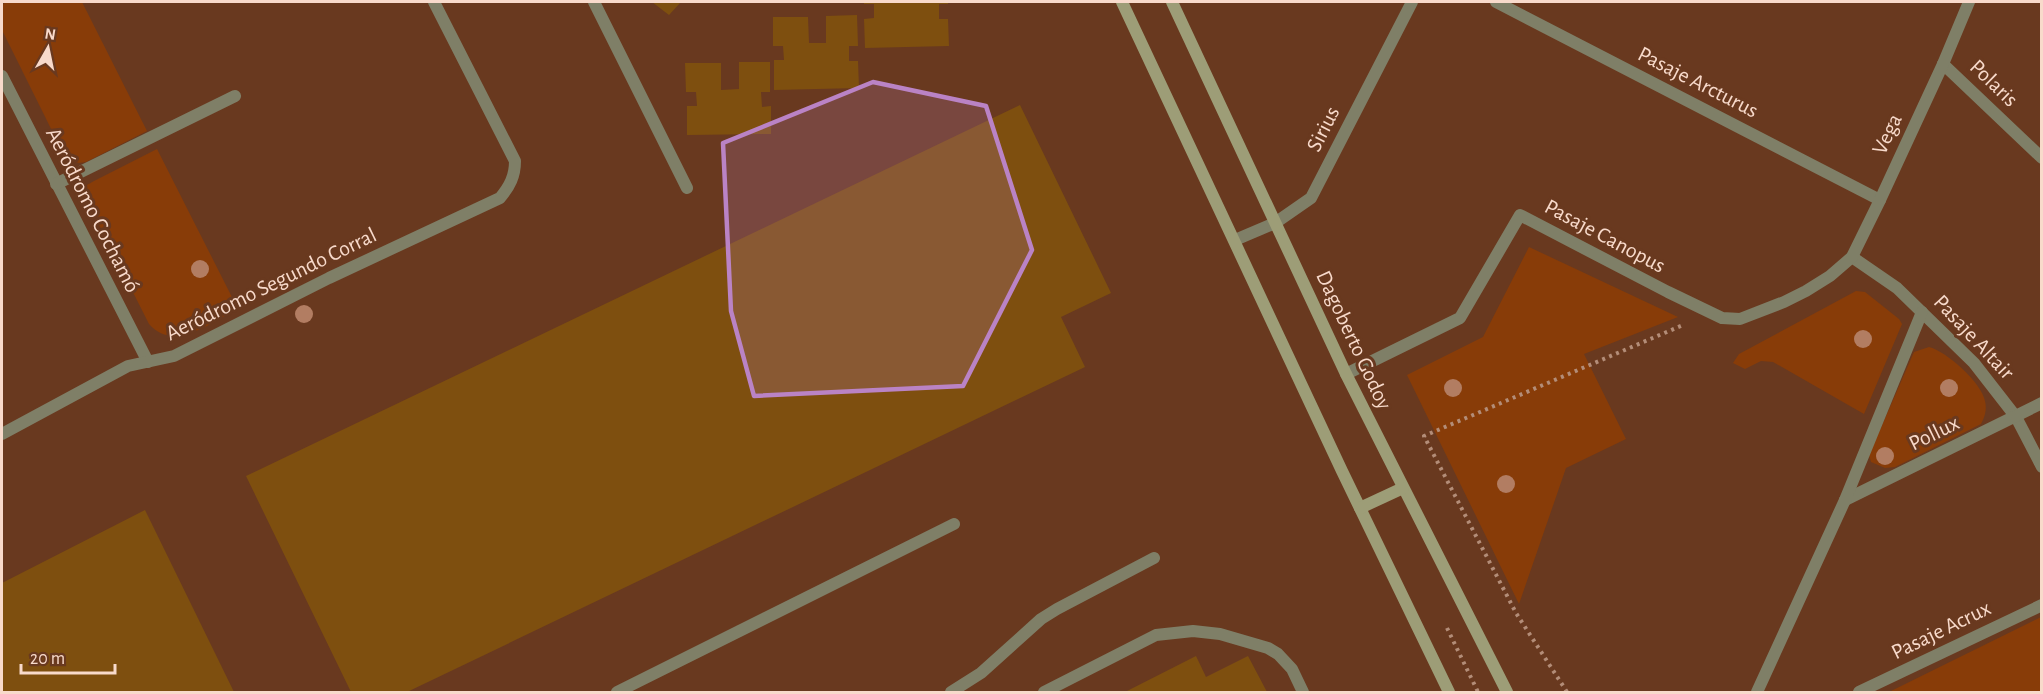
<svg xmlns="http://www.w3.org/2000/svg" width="2043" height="694" font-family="'Alegreya Sans',sans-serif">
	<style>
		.green { fill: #883c08 }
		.building { fill: #7e4f0f }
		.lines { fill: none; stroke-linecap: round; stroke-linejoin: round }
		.path { stroke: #b38d78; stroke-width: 4; stroke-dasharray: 3 4.5; stroke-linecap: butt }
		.lane { stroke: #7f7f67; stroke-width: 12 }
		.street { stroke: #7f7f67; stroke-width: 12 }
		.secondary { stroke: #9d9d77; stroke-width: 12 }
		.tree { fill: #b27d62 }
		.marked { fill: #ba83c5; fill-opacity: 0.2; stroke: #ba83c5; stroke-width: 4.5; stroke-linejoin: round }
		.labels { text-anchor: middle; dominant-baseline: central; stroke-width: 6; stroke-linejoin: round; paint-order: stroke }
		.street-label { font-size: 22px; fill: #f8dacb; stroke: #69391f }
	</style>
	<rect width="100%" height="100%" fill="#69391f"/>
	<g class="green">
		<polygon points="5,2 82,2 147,131 86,162 79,163 66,159 2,30 2,6"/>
		<path d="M157,149l81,160c-27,13 -64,44 -89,15l-63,-125 -2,-8 3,-6 7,-4z"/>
		<polygon points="1529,247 1678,317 1584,354 1626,439 1566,468 1519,604 1407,375 1483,337"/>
		<polygon points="1856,291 1865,292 1899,319 1902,324 1864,414 1773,362 1761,361 1745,369 1733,363 1739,354"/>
		<path d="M1929,347c17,4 53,36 56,54 2,8 0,16 -4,23l-86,43 -10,1 -14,-6 -2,-7 45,-103z"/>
		<polygon points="2041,617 2041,692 1889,692"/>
	</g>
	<g class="building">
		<polygon points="652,2 681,2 669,15"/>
		<polygon points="864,2 948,2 948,4 939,4 939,19 948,19 949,46 865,48 864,19 874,18 874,4 864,4"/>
		<polygon points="857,15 858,46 849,46 849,61 858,61 859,88 774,90 774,60 784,60 783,46 773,46 773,17 808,17 809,43 826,43 826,16"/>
		<polygon points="739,62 770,62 770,92 761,92 762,107 771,106 771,134 687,135 687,106 697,106 696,92 686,92 685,63 721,63 721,90 739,89"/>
		<polygon points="1020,105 1111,293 1061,317 1085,367 407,692 351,692 246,476"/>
		<polygon points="145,510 234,692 2,692 2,583"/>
		<polygon points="1196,656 1206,677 1248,656 1267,692 1125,692"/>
	</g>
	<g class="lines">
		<g class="path">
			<polyline points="1447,628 1478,692"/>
			<polyline points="1567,692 1516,613 1424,436 1683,325"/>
		</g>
		<g class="lane">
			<polyline points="594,2 687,188"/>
			<polyline points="617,692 954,524"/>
			<polyline points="951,692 981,673 1041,619 1057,609 1154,558"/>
			<polyline points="1044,692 1156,635 1193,631 1220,634 1268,648 1278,654 1292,669 1303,692"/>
		</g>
		<g class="street">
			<polyline points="1496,2 1880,200"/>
			<polyline points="1943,64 2042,158"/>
			<polyline points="2,76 148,362"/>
			<polyline points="56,184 235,96"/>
			<polyline points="1235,240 1275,223 1311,198 1412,2"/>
			<polyline points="1852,257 1897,288 1974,363 2016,417 2042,467"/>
			<polyline points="1346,374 1460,318 1520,215 1668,292 1722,318 1740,319 1784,302 1806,291 1830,276 1852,257 1880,200 1943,64 1969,2"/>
			<path d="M2,434l126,-68 46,-10 155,-78 171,-80c10,-12 15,-22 15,-37l-81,-159"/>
			<polyline points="1845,500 2042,403"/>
			<polyline points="1757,692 1845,500 1922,312"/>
			<polyline points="1859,692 2042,605"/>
		</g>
		<g class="secondary">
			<polyline points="1122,2 1342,471 1449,692"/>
			<polyline points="1172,2 1346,374 1507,692"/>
			<polyline points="1360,508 1403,488"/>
		</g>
	</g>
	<g class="tree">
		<circle cx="200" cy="269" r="9"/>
		<circle cx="304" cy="314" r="9"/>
		<circle cx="1863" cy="339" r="9"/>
		<circle cx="1453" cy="388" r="9"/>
		<circle cx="1949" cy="388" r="9"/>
		<circle cx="1885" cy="456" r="9"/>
		<circle cx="1506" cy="484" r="9"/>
	</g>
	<path class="marked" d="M873,82l113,24 46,144 -69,136 -209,10 -23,-85 -8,-168z"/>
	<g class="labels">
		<g class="street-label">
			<text transform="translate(1698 82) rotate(27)">Pasaje Arcturus</text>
			<text transform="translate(1994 83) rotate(44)">Polaris</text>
			<text transform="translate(1323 129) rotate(-63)">Sirius</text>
			<text transform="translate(1887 134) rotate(-65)">Vega</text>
			<text transform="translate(93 210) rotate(63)">Aeródromo Cochamó</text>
			<text transform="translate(1605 236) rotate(28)">Pasaje Canopus</text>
			<text transform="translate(271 284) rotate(-26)">Aeródromo Segundo Corral</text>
			<text transform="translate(1974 337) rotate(47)">Pasaje Altair</text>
			<text transform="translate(1354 340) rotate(65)">Dagoberto Godoy</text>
			<text transform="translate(1934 433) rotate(-26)">Pollux</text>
			<text transform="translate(1941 630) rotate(-26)">Pasaje Acrux</text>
		</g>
	</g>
	<rect width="2043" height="694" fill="none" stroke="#f8dacb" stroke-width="6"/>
	<g transform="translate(48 48) rotate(9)" stroke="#69391f" stroke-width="4.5" paint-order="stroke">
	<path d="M0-4.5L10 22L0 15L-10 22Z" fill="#f8dacb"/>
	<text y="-9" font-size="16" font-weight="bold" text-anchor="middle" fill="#f8dacb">N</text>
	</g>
	<path d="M21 664v9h94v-9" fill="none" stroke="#f8dacb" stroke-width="3"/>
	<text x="30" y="664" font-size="18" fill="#f8dacb" stroke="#69391f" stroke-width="4.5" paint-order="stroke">20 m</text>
</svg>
